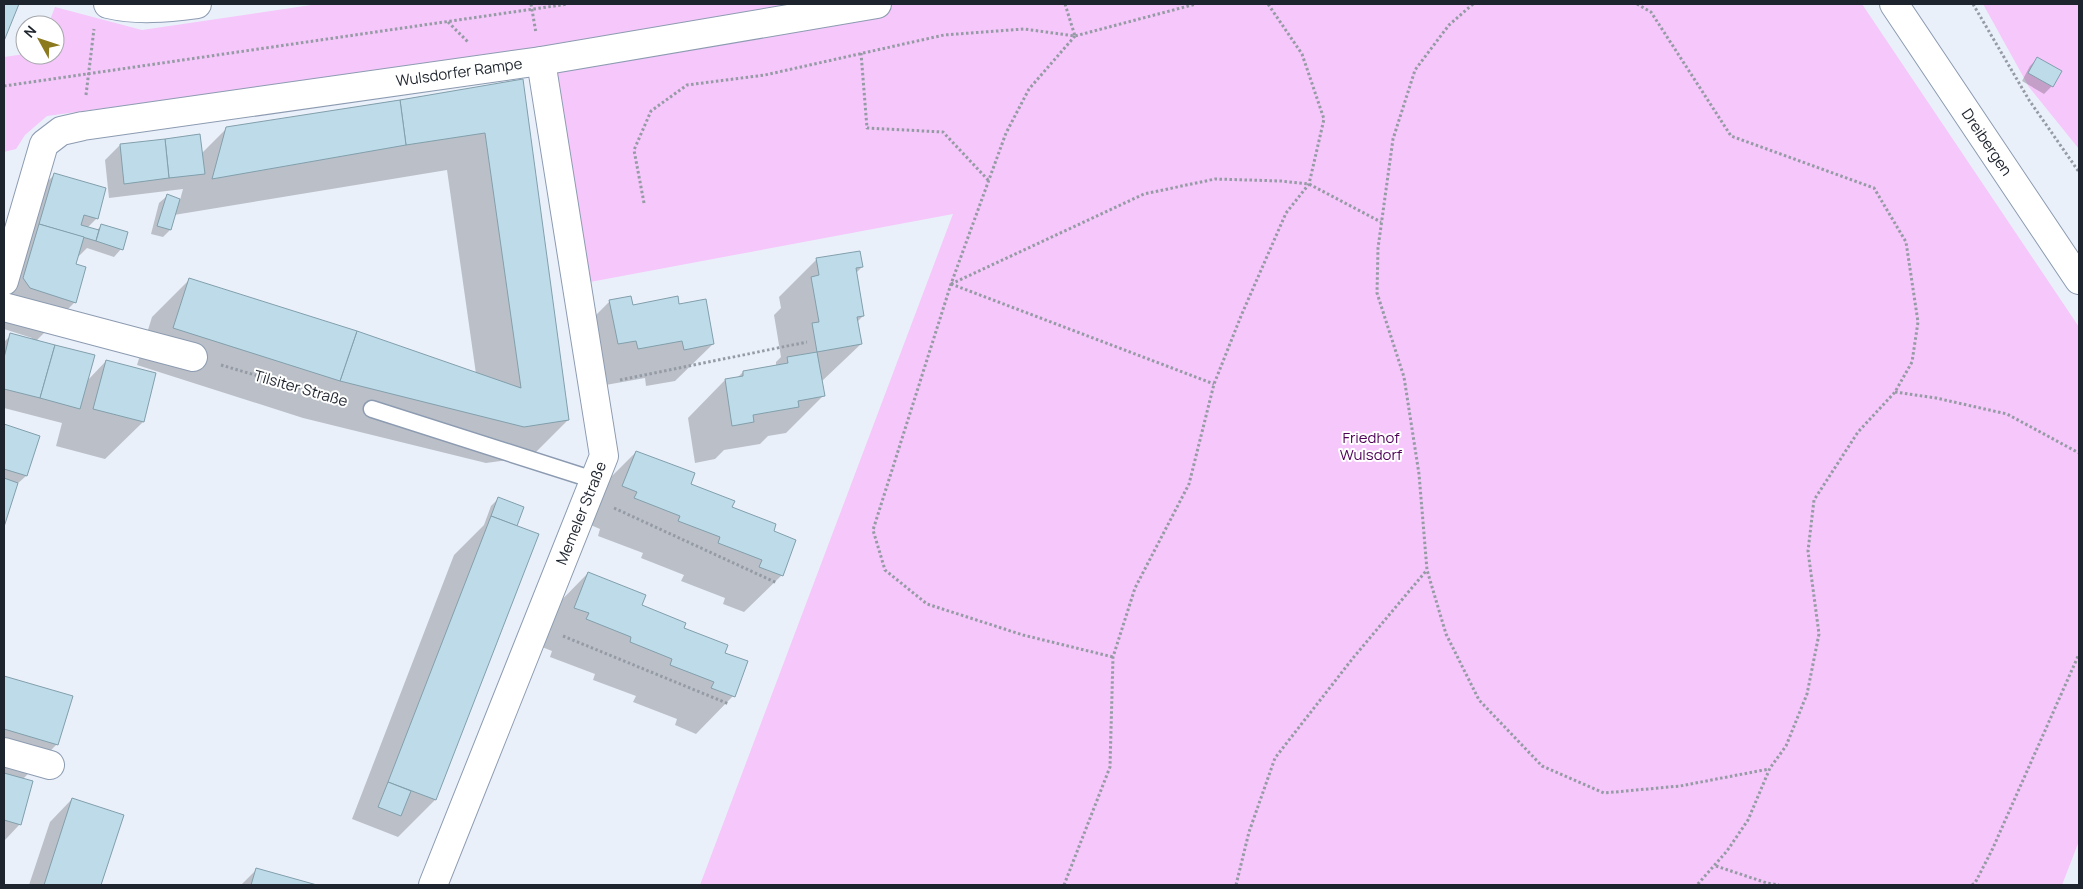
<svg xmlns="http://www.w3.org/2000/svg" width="2083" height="889" font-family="Manrope,sans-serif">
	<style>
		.green { fill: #f5c7fa }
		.shadow { fill: #0003 }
		.building { fill: #bddbe9; stroke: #829fac }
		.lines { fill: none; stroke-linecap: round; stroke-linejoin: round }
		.service-casing { stroke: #8c9bb1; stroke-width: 19 }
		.minor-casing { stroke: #8c9bb1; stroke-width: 30 }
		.tertiary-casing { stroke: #8c9bb1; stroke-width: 30 }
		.path { stroke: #959ba5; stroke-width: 3; stroke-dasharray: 2.5 2.5; stroke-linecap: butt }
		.service { stroke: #fff; stroke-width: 16 }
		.minor { stroke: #fff; stroke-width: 28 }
		.tertiary { stroke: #fff; stroke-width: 28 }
		.labels { text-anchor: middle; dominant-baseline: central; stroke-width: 4; stroke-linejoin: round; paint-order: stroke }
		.street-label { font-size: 15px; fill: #1e242d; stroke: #fff }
		.park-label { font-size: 15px; fill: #4f0258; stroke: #fff }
	</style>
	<rect width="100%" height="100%" fill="#eaf0fa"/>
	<g class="green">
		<polygon points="318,4 1862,4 2079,327 2079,841 2062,885 700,885 953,214 590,282 551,47 47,116 25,135 16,149 4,152 4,57 25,54 55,55 55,25 48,25 55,7 142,30"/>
		<polygon points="1983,4 2079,4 2079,149 2029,87"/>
	</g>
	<g class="shadow">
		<polygon points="2038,58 2052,86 2044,94 2022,81 2030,66"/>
		<polygon points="522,80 568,420 531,457 486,463 303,418 137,365 152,317 190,279 476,374 447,170 174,215 170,230 163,237 151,234 159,203 167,196 180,200 183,189 109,198 105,160 120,145 201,154 227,128"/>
		<polygon points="55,174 97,218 87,228 96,231 101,226 121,249 114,257 87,248 79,256 77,255 75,265 75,302 36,341 87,381 106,361 155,374 143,422 105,459 56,446 62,423 4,408 4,342 11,335 31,340 32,338 4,329 4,262 39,190"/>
		<polygon points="817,259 862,267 856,273 863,316 857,322 861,344 821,382 824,395 786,433 768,436 760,444 724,450 715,459 695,463 688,418 725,380 737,378 743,372 776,367 776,362 781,357 774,315 781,308 779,297"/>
		<polygon points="610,301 632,306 678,305 713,344 675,381 646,386 645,378 600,386 573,338"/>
		<polygon points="4,426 38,437 26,476 16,485 4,523"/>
		<polygon points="636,452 772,532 782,575 744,612 723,604 725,598 681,581 684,575 641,558 643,553 598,536 600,529 586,523 599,489"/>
		<polygon points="499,498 435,800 398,837 352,819 454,555 484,525 491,506"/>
		<polygon points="588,573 724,653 733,696 696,734 675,725 677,719 633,702 636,696 593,680 595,674 550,657 552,651 537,645 551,611"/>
		<polygon points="5,677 57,744 22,780 20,824 5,840"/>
		<polygon points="72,799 122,816 100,885 29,885 50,822"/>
		<polygon points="256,870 313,885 241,885"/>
	</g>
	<g class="building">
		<polygon points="4,4 19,4 4,41"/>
		<polygon points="2037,57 2062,71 2053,87 2028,73"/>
		<polygon points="523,79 569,420 524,427 340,381 357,331 521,388 485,133 406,145 400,100"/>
		<polygon points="400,100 406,145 212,179 226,127"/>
		<polygon points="200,134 205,174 169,178 165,139"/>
		<polygon points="165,139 169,178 124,184 120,144"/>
		<polygon points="54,173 106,188 98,219 84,215 81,225 99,230 96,241 39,224"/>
		<polygon points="167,194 180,199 171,230 157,226"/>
		<polygon points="39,224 84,237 76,264 86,267 76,303 30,288 23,278"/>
		<polygon points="101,224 128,232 123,250 96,241"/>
		<polygon points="860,251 863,267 856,268 864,316 857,317 862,344 817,352 812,323 819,322 811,277 819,275 816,258"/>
		<polygon points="189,278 357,331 340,381 173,328"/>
		<polygon points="631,296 633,305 678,296 679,304 706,299 714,344 684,350 682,341 638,349 636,341 618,344 609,300"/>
		<polygon points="10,333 55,345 40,398 4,389 4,358"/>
		<polygon points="55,345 95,355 80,409 40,398"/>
		<polygon points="817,352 825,396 798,401 799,407 753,415 754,422 732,426 725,379 743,376 743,371 788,363 787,357"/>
		<polygon points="106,360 156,373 144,422 93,409"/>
		<polygon points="4,424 40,436 27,476 4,469"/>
		<polygon points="636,451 695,473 691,484 735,501 732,507 776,524 774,531 796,540 783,576 759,567 762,560 718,543 720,537 678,521 680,516 634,498 637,492 622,486"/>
		<polygon points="4,478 18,483 4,527"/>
		<polygon points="498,497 524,507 517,526 491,516"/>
		<polygon points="491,516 539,534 436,800 388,782"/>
		<polygon points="588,572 646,595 642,605 686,623 684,628 728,645 725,653 748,661 735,697 711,688 714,682 670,665 672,659 630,642 631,637 586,619 589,613 574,608"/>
		<polygon points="4,676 73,696 58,745 4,729"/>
		<polygon points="4,773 33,781 21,825 4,820"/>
		<polygon points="388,782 411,791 401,816 378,807"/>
		<polygon points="72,798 124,815 101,885 44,885"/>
		<polygon points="256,868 317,885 251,885"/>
	</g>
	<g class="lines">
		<defs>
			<polyline id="service" points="372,409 594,480"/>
			<g id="minor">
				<path d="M108,4c30,7 58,4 89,0"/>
				<polyline points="4,281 44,144 61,131 83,126 541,61 877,4"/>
				<polyline points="4,307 193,357"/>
				<polyline points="4,752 50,765"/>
				<polyline points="433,885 604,456 541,61"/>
			</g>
			<polyline id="tertiary" points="1894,4 2079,280"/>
		</defs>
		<use href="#service" class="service-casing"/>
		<use href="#minor" class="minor-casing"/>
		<use href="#tertiary" class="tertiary-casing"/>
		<g class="path">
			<polyline points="531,4 536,33"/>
			<polyline points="1065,4 1075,36"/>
			<polyline points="1473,4 1449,25 1415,70 1393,139 1378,248 1377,293 1404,377 1419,474 1427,570 1446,634 1479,700 1542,766 1604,793 1680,786 1769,769"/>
			<polyline points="1637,4 1651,12 1731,136 1874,188 1906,242 1918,322 1912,362 1895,392 1858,432 1814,500 1808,551 1819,634 1807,694 1786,746 1770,768 1748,820 1727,851 1697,885"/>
			<polyline points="1973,4 2029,100 2079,172"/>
			<polyline points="448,22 468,42"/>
			<polyline points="1075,36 1029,89 1006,133 951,284 873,530 885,570 927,604 1023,635 1113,657"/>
			<polyline points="861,53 867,128 943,132 989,181"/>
			<polyline points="4,86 568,4"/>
			<polyline points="86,95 94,29"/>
			<polyline points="644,203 634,150 651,111 687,85 765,75 944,35 1024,29 1075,36 1196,4"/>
			<polyline points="951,284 1144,194 1215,179 1281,181 1309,184 1381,222"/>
			<polyline points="951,284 1214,384"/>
			<polyline points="221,365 350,403"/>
			<polyline points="620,380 807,342"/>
			<polyline points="1895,392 1936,398 2007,414 2079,453"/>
			<polyline points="614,508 777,583"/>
			<polyline points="563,636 729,704"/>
			<polyline points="1716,866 1767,883 1779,885"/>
			<polyline points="1064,885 1110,767 1113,657 1135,588 1189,484 1214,384 1241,316 1286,213 1309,184 1324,119 1302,54 1268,4"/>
			<polyline points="1236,885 1249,832 1275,758 1353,658 1426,571"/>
			<polyline points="1972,885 1975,883 1992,850 2079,654"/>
		</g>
		<use href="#service" class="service"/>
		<use href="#minor" class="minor"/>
		<use href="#tertiary" class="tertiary"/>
	</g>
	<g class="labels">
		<g class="street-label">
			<text transform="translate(459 72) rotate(-8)">Wulsdorfer Rampe</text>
			<text transform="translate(1987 142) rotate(56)">Dreibergen</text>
			<text transform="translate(301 388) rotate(16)">Tilsiter Straße</text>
			<text transform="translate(581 513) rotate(-68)">Memeler Straße</text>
		</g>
		<g class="park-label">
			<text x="1371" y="437">Friedhof<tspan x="1371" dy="17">Wulsdorf</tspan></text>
		</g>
	</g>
	<rect width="2083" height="889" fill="none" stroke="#1e242d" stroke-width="10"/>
	<g transform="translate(40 40) rotate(310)"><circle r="24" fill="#ffffff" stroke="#a5a7ab"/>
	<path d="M0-4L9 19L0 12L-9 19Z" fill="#8c7a1f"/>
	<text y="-8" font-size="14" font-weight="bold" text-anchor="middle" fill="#1e242d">N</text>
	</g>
</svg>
